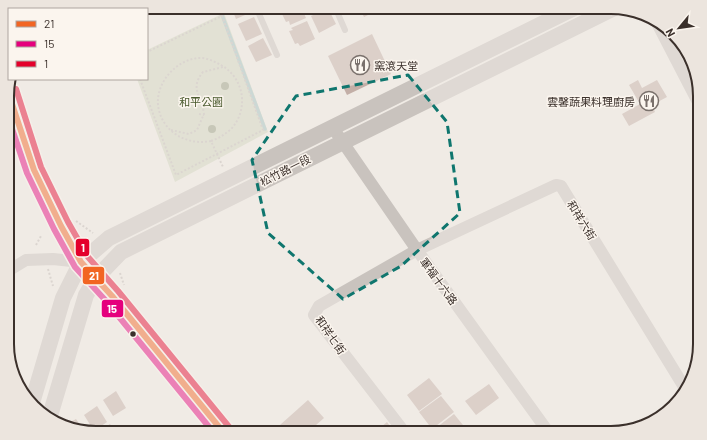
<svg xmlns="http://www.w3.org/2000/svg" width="707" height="440" font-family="Barlow,'Noto Sans TC',sans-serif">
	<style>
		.green { fill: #d1d6bf }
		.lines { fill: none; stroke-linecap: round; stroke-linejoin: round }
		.stream { stroke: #a1c2c1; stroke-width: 3.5 }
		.building { fill: #c3afa7 }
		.path { stroke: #c2bbb6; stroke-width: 2; stroke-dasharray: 2 2; stroke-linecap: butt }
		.service { stroke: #c9c3be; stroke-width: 6 }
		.minor { stroke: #c9c3be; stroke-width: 12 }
		.tertiary { stroke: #c9c3be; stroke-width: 16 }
		.secondary { stroke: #bab3ae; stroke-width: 18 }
		.bus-1-casing { stroke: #fbf5ee; stroke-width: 9 }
		.bus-2-casing { stroke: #fbf5ee; stroke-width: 9 }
		.bus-3-casing { stroke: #fbf5ee; stroke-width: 9 }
		.bus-1 { stroke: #f26522; stroke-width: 6 }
		.bus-2 { stroke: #e5007d; stroke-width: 6 }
		.bus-3 { stroke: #e4002b; stroke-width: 6 }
		.tree { fill: #959b80 }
		.marked { fill: none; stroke: #0f766e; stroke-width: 3; stroke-dasharray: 8 5; stroke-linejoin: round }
		.bus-dot { fill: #3b302b; stroke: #fbf5ee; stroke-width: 1.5 }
		.labels { text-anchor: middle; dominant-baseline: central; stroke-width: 3; stroke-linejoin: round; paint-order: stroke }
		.poi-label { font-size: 11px; fill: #3b302b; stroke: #fbf5ee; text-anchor: start }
		.park-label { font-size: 11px; fill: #4a5a2e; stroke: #fbf5ee }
		.street-label { font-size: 11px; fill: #3b302b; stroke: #fbf5ee }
		.rim { fill: none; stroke: #3b302b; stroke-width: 2 }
		.line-badge { stroke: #fbf5ee; stroke-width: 1.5 }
		.badge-label { font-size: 11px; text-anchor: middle; font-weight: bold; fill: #fff }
	</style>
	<rect width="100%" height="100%" fill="#f0ebe5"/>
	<polygon class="green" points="224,13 268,132 175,182 137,79 147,79 147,50"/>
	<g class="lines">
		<polyline class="stream" points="219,7 265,129"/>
	</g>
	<g class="building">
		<polygon points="231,7 250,7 252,12 236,19"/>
		<polygon points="282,7 301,7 306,18 290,25 289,21 286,22 280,10"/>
		<polygon points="307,7 325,7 310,14"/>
		<polygon points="351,7 376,7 378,10 364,17 361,11 354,14"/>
		<polygon points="328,8 336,24 319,33 311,16"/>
		<polygon points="254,17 262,34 246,41 238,24"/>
		<polygon points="307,21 315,39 300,46 298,43 295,44 289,31 293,30 291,28"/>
		<polygon points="372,34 391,74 347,95 328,56"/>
		<polygon points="263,38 272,55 256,62 248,46"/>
		<polygon points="638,80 642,88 657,80 667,97 652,105 655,112 629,126 622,114 640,104 629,85"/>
		<polygon points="429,378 442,394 419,411 407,395"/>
		<polygon points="489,384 499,398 476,415 465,401"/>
		<polygon points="116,391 126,408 113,416 103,400"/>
		<polygon points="441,396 454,412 432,429 419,412"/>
		<polygon points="308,400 324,418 307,433 271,433"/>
		<polygon points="97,406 107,422 94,431 84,415"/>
		<polygon points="454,414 467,430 463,433 434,433 432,431"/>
		<polygon points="76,419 83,429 67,424"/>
		<polygon points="387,422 395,433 374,433"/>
		<polygon points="110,424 116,433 96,433"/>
		<polygon points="520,425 526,433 510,433"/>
	</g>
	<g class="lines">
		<g class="path">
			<polyline points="206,7 222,16"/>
			<polyline points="140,79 176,175 263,130 222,16 147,52"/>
			<polyline points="199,114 204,115"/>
			<path d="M171,130l18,4 8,-4 7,-16c-2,-18 -15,-25 -1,-42l20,-5"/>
			<path d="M211,141c8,-3 15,-7 21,-13 17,-20 12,-50 -11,-63 -6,-3 -13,-7 -20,-7 -23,0 -45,23 -43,47 3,26 28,41 53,36l12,26"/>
			<polyline points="76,221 93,233"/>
			<polyline points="36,245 41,236"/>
			<polyline points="48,269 53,286"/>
			<polyline points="120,273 124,285"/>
		</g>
		<g class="service">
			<polyline points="256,7 277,55"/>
			<polyline points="335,7 345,30"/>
		</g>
		<g class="minor">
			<polyline points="656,21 700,106"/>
			<polyline points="333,128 417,250 549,433"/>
			<polyline points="8,271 26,260 53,259 81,262"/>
			<polyline points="405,433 314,315 319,306 417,250 556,185 561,186 686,390"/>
		</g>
		<g class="tertiary">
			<polyline points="32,403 63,298 81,262 109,238 576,7"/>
			<polyline points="49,419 86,295 96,278 121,252 614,8"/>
		</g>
		<polyline class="secondary" points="8,92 34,170 61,226 81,262 112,296 224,433"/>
		<defs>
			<polyline id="bus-1" points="8,92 34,170 61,226 81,262 112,296 224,433"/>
			<polyline id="bus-2" points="8,117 27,173 54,229 75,267 106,301 214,433"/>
			<polyline id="bus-3" points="16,89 41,167 68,222 88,257 118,291 230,428"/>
		</defs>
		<use href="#bus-1" class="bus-1-casing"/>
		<use href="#bus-2" class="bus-2-casing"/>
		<use href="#bus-3" class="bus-3-casing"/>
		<use href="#bus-1" class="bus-1"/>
		<use href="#bus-2" class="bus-2"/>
		<use href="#bus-3" class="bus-3"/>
	</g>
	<g class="tree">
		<circle cx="225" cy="86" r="4"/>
		<circle cx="212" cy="129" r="4"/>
	</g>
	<path d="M0 0H707V440H0ZM408,75l39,47 13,91 -59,53 -58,33 -75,-66 -16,-73 44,-64z" fill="#f0ebe5" fill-opacity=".55" fill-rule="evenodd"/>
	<path class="marked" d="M408,75l39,47 13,91 -59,53 -58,33 -75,-66 -16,-73 44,-64z"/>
	<defs>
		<symbol id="restaurant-ring" viewBox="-11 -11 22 22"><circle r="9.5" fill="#fbf5ee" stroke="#7a716c" stroke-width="1.5"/><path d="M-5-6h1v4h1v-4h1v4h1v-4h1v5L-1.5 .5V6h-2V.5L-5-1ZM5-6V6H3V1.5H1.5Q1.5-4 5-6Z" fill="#7a716c"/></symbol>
	</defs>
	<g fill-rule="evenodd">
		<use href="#restaurant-ring" x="349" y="54" width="22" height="22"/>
		<use href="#restaurant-ring" x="638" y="90" width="22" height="22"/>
	</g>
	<circle class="bus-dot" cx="133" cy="334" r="3.5"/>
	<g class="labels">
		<g class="poi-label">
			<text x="374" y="65">窯滾天堂</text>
			<text x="635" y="101" text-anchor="end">雲馨蔬果料理廚房</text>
		</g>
		<g class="park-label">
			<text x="201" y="101">和平公園</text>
		</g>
		<g class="street-label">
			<text transform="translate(285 170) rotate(-27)">松竹路一段</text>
			<text transform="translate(582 220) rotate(58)">和祥六街</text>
			<text transform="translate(439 281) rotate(54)">軍福十六路</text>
			<text transform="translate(331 335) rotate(55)">和祥七街</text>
		</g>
	</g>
	<path d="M0 0H707V440H0ZM96 14H611A82 82 0 0 1 693 96V344A82 82 0 0 1 611 426H96A82 82 0 0 1 14 344V96A82 82 0 0 1 96 14Z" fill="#ece5de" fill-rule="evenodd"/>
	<path class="rim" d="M96 14H611A82 82 0 0 1 693 96V344A82 82 0 0 1 611 426H96A82 82 0 0 1 14 344V96A82 82 0 0 1 96 14Z"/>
	<g class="line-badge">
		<rect x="75" y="238" width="15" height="19" rx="4" fill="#e4002b"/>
		<rect x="82" y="266" width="23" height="19" rx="4" fill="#f26522"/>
		<rect x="101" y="299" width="23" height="19" rx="4" fill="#e5007d"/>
	</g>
	<g class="badge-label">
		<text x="83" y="252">1</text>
		<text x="94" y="280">21</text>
		<text x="112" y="313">15</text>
	</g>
	<rect x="8" y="8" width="140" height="72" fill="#fbf5ee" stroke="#aea6a0"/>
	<rect x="16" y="21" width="20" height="6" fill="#f26522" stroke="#aea6a0"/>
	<text x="44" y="28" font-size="12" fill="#3b302b">21</text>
	<rect x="16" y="41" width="20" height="6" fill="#e5007d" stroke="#aea6a0"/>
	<text x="44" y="48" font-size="12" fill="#3b302b">15</text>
	<rect x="16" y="61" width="20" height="6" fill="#e4002b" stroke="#aea6a0"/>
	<text x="44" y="68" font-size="12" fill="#3b302b">1</text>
	<g transform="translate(679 28) rotate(241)" stroke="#fbf5ee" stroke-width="3" paint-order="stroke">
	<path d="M0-3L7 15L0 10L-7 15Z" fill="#3b302b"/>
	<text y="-6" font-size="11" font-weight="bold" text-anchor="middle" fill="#3b302b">N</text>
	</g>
</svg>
